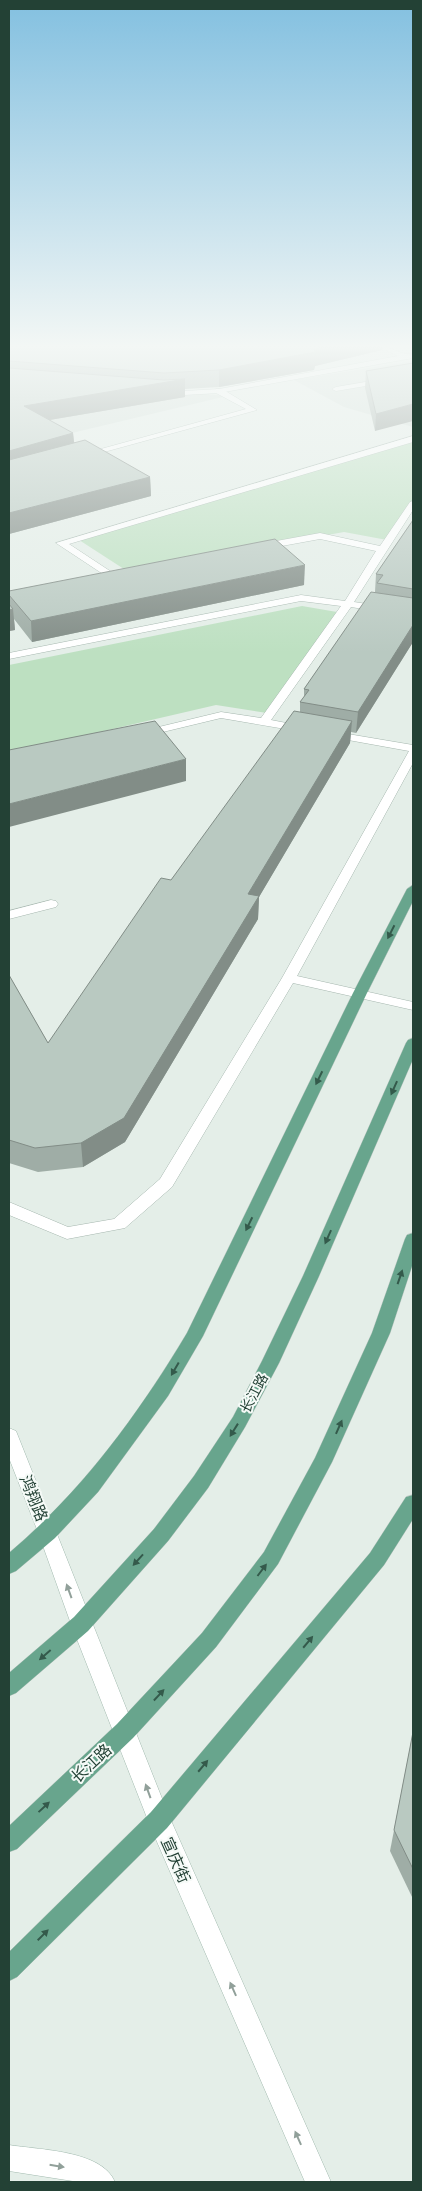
<svg xmlns="http://www.w3.org/2000/svg" width="422" height="2191" font-family="'PT Sans Narrow','Noto Sans SC',sans-serif">
	<style>
		.built { fill: #d2ded7 }
		.green { fill: #bde0c1 }
		.lines { fill: none; stroke-linecap: round; stroke-linejoin: round }
		.lane-casing { stroke: #a6b7af; stroke-width: 1 }
		.street-casing { stroke: #a6b7af; stroke-width: 1 }
		.secondary-casing { stroke: #a2baaf; stroke-width: 1 }
		.primary-casing { stroke: #c1cac6; stroke-width: 1 }
		.lane { fill: #fff; fill-rule: evenodd }
		.street { fill: #fff; fill-rule: evenodd }
		.secondary { fill: #fff; fill-rule: evenodd }
		.primary { fill: #68a58d; fill-rule: evenodd }
		.wall { fill: #9fada6 }
		.shaded-wall { fill: #828d87 }
		.building { fill: #b9c9c1; stroke: #828d87 }
		.oneway { fill: #345a4b }
		.oneway2 { fill: #91a09a }
		.labels { text-anchor: middle; dominant-baseline: central; stroke-width: 4; stroke-linejoin: round; paint-order: stroke }
		.street-label { font-size: 14px; fill: #234135; stroke: #f5faf7 }
		.near-street-label { font-size: 16px; fill: #234135; stroke: #f5faf7 }
	</style>
	<rect width="100%" height="100%" fill="#e4eee8"/>
	<g class="built">
		<polygon points="413,361 413,427 344,407 294,380"/>
		<polygon points="9,375 227,396 9,448"/>
	</g>
	<g class="green">
		<polygon points="413,439 413,500 387,540 344,532 127,571 76,538"/>
		<polygon points="302,606 337,612 267,713 216,705 9,753 9,665"/>
	</g>
	<g class="lines">
		<defs>
			<g id="lane">
				<polygon points="413,374 413,378 336,391 332,389 336,387"/>
				<polygon points="216,389 222,389 257,410 86,457 79,455 246,409 216,393"/>
				<polygon points="413,436 413,442 69,544 113,573 122,570 127,573 115,578 109,578 56,543"/>
				<polygon points="413,501 413,510 354,602 413,611 413,617 351,607 271,720 307,727 309,729 307,731 303,732 221,718 142,737 136,734 138,732 221,712 261,718 341,606 301,601 9,659 9,653 301,595 345,601 376,551 320,539 260,550 255,547 260,544 320,533 380,546 410,502"/>
				<polygon points="330,731 413,745 413,763 297,976 413,1002 413,1010 293,983 172,1187 125,1228 67,1239 9,1215 9,1202 68,1227 114,1219 160,1179 282,978 409,751 326,736 324,734"/>
			</g>
			<g id="street">
				<path d="M378,346c13,0 24,10 35,8v4l-194,35 -53,3 -4,-2 4,-2 53,-3 179,-33z"/>
				<polygon points="51,900 56,901 58,904 56,907 9,919 9,911"/>
			</g>
			<g id="secondary">
				<polygon points="9,1428 16,1431 18,1436 169,1816 331,2182 305,2182 151,1828 71,1624 38,1532 9,1458"/>
				<path d="M9,2145c30,5 93,5 106,37h-36l-70,-11z"/>
			</g>
			<g id="primary">
				<path d="M413,885v16l-46,92 -164,343 -35,60 -70,96 -43,46 -39,33 -7,3v-21c73,-62 129,-138 178,-220l166,-340 54,-104z"/>
				<polygon points="413,1038 413,1059 319,1276 279,1363 245,1427 208,1488 168,1541 88,1631 16,1693 9,1696 9,1673 74,1617 154,1529 194,1476 233,1417 262,1361 303,1276 406,1043 408,1040"/>
				<polygon points="413,1233 413,1263 390,1333 332,1462 278,1564 216,1647 133,1738 17,1849 9,1852 9,1826 117,1724 202,1633 264,1552 315,1458 372,1333 405,1239 407,1235"/>
				<polygon points="413,1495 413,1519 384,1565 167,1828 17,1977 9,1981 9,1952 151,1812 370,1553 406,1497"/>
			</g>
		</defs>
		<use href="#lane" class="lane-casing"/>
		<use href="#street" class="street-casing"/>
		<use href="#secondary" class="secondary-casing"/>
		<use href="#primary" class="primary-casing"/>
		<use href="#lane" class="lane"/>
		<use href="#street" class="street"/>
		<use href="#secondary" class="secondary"/>
		<use href="#primary" class="primary"/>
	</g>
	<g class="wall">
		<polygon points="9,346 382,346 382,350 315,366 314,370 219,387 185,389 185,397 49,420 73,433 74,442 150,477 151,496 9,534"/>
		<polygon points="413,363 375,431 365,388 366,371"/>
		<polygon points="413,520 413,642 356,733 351,732 350,743 259,897 258,919 125,1142 83,1167 38,1172 9,1163 9,975 48,1043 171,880 300,712 300,702 304,697 304,689 375,592 376,574"/>
		<polygon points="304,585 32,642 14,619 15,630 9,631 9,591"/>
		<polygon points="413,1732 413,1899 390,1851"/>
	</g>
	<g class="shaded-wall">
		<polygon points="328,346 382,346 382,350 315,366 314,370 219,387 219,370"/>
		<polygon points="185,379 185,397 26,424 24,406"/>
		<polygon points="413,404 413,421 375,431 376,414"/>
		<polygon points="73,433 75,452 9,471 9,451"/>
		<polygon points="150,477 151,496 9,534 9,513"/>
		<polygon points="305,565 304,585 32,642 31,621"/>
		<polygon points="13,609 15,630 9,631 9,610"/>
		<polygon points="413,625 413,642 356,733 358,712"/>
		<polygon points="352,721 350,743 259,897 258,919 125,1142 83,1167 81,1143 248,894"/>
		<polygon points="186,759 186,781 9,827 9,804"/>
	</g>
	<g class="building">
		<polygon points="9,346 328,346 315,349 315,352 219,370 164,373 9,361"/>
		<polygon points="413,363 413,404 376,414 366,371"/>
		<polygon points="9,368 164,380 185,379 24,406 73,433 9,451"/>
		<polygon points="85,440 150,477 9,513 9,460"/>
		<polygon points="413,520 413,589 377,583 383,575 376,574"/>
		<polygon points="275,539 305,565 31,621 9,595 9,591"/>
		<polygon points="371,592 413,598 413,625 358,712 300,702 309,690 304,689"/>
		<polygon points="9,604 13,609 9,610"/>
		<polygon points="294,711 352,721 248,894 259,896 124,1118 81,1143 35,1148 9,1140 9,975 48,1043 161,878 171,880"/>
		<polygon points="155,721 186,759 9,804 9,750"/>
		<polygon points="413,1732 413,1869 394,1830"/>
	</g>
	<defs><path id="oneway-solid" d="M-6-.8H1V-3.2L6.5 0L1 3.2V.8H-6Z" transform="scale(1.25)"/></defs>
	<g class="oneway">
		<use href="#oneway-solid" transform="translate(391 932) rotate(117)"/>
		<use href="#oneway-solid" transform="translate(319 1078) rotate(116)"/>
		<use href="#oneway-solid" transform="translate(394 1088) rotate(114)"/>
		<use href="#oneway-solid" transform="translate(249 1224) rotate(116)"/>
		<use href="#oneway-solid" transform="translate(328 1237) rotate(114)"/>
		<use href="#oneway-solid" transform="translate(400 1277) rotate(-71)"/>
		<use href="#oneway-solid" transform="translate(175 1369) rotate(120)"/>
		<use href="#oneway-solid" transform="translate(339 1427) rotate(-66)"/>
		<use href="#oneway-solid" transform="translate(234 1430) rotate(122)"/>
		<use href="#oneway-solid" transform="translate(138 1560) rotate(132)"/>
		<use href="#oneway-solid" transform="translate(262 1570) rotate(-53)"/>
		<use href="#oneway-solid" transform="translate(308 1642) rotate(-50)"/>
		<use href="#oneway-solid" transform="translate(45 1655) rotate(139)"/>
		<use href="#oneway-solid" transform="translate(159 1695) rotate(-47)"/>
		<use href="#oneway-solid" transform="translate(203 1766) rotate(-50)"/>
		<use href="#oneway-solid" transform="translate(44 1807) rotate(-43)"/>
		<use href="#oneway-solid" transform="translate(43 1935) rotate(-45)"/>
	</g>
	<g class="oneway2">
		<use href="#oneway-solid" transform="translate(69 1591) rotate(-110)"/>
		<use href="#oneway-solid" transform="translate(148 1791) rotate(-110)"/>
		<use href="#oneway-solid" transform="translate(233 1989) rotate(-114)"/>
		<use href="#oneway-solid" transform="translate(298 2138) rotate(-114)"/>
		<use href="#oneway-solid" transform="translate(57 2166) rotate(9)"/>
	</g>
	<linearGradient id="sky" x2="0" y2="1"><stop stop-color="#83c0e0"/><stop offset="0.53" stop-color="#f3f7f5"/><stop offset="1" stop-color="#f3f7f5" stop-opacity="0"/></linearGradient>
	<rect width="422" height="653" fill="url(#sky)"/>
	<g class="labels">
		<g class="street-label">
			<text transform="translate(254 1393) rotate(-62)">长江路</text>
		</g>
		<g class="near-street-label">
			<text transform="translate(34 1498) rotate(68)">鸿翔路</text>
			<text transform="translate(91 1763) rotate(-43)">长江路</text>
			<text transform="translate(176 1860) rotate(66)">宣庆街</text>
		</g>
	</g>
	<rect width="422" height="2191" fill="none" stroke="#234135" stroke-width="20"/>
</svg>
